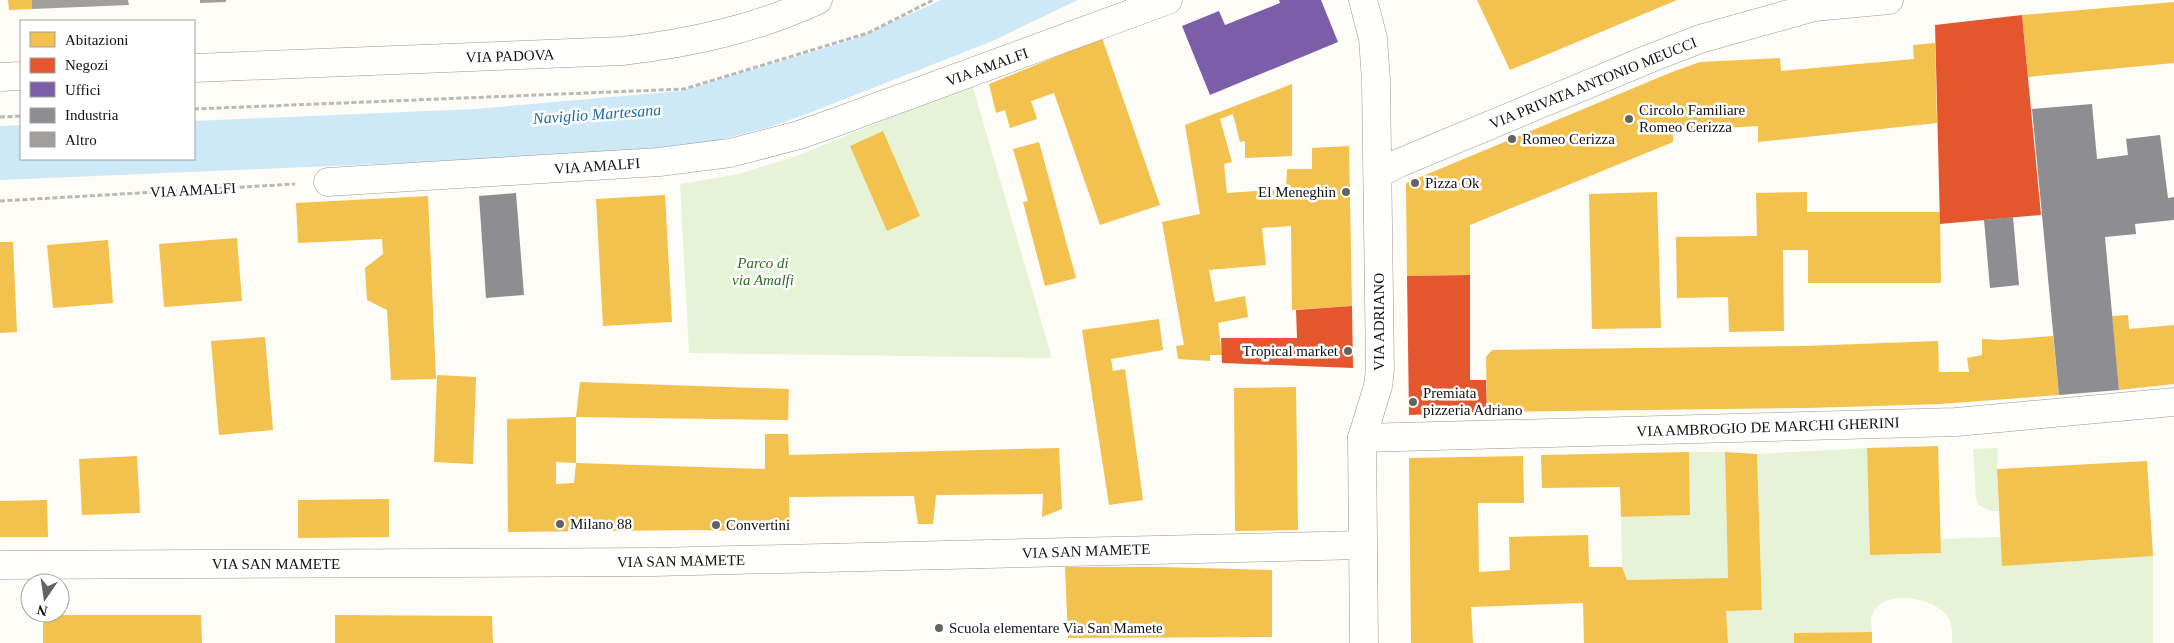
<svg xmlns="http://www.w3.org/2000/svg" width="2174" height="643" font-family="Georgia,serif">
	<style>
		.green { fill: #e7f3d7 }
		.water { fill: #cde8f7 }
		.homes { fill: #f2c14e }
		.shops { fill: #e4572e }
		.offices { fill: #7b5ea7 }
		.industry { fill: #8d8d92 }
		.building { fill: #a19f9c }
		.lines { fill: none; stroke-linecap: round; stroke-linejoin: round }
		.minor-casing { stroke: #979795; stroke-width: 29 }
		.path { stroke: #b9b9b8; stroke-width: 3; stroke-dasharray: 5 2.5; stroke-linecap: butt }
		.minor { stroke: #fffffe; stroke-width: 28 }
		.poi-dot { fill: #646362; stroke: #fff; stroke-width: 2 }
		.labels { text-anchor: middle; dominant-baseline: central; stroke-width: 5; stroke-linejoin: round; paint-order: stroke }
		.street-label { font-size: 15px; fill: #111; stroke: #fff }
		.poi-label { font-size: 15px; fill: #111; stroke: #fff; text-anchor: start }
		.park-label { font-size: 15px; font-style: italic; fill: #2f6b1f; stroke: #fff }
		.water-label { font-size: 16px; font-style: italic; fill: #1768a6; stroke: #fff }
	</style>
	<rect width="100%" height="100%" fill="#fdfcf7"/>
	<g class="green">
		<polygon points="972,84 1052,358 689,353 680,184 739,174 797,156"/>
		<path d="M1867,448l4,107 70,-2v-14l59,-2 3,29 150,-10v87h-201c0,-9 1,-18 -4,-26 -12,-20 -69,-29 -76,-1 -2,4 0,11 0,16l-78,1v10h-66l-2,-32 36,-1 -5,-156z"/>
		<polygon points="1998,448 1997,469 1999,511 1991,511 1978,505 1976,498 1973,449"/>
		<polygon points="1689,452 1725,452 1728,578 1627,580 1622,567 1621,517 1690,515"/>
	</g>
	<polygon class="water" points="941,0 1078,0 990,42 809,113 770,127 711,142 686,146 609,152 473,160 0,180 0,126 21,125 21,159 194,159 194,121 475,109 681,91 855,39"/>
	<g class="homes">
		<polygon points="8,0 32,0 32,9 9,10"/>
		<polygon points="1477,0 1677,0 1510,70"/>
		<polygon points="2174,2 2174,63 2028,77 2022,15"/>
		<polygon points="1102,38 1160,205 1100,225 1054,93 1031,101 1037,119 1010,128 1005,110 996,113 989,84"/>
		<polygon points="1935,43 1937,123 1758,142 1758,126 1673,131 1673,142 1470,225 1470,275 1407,276 1406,183 1672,72 1700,62 1780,58 1781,71 1914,59 1913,45"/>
		<polygon points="1292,84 1292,156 1245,158 1245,141 1240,142 1233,114 1220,119 1232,162 1224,164 1227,193 1286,189 1287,169 1312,169 1312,148 1349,146 1352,306 1292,310 1291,226 1262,228 1266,265 1209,270 1215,302 1245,296 1248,317 1218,323 1222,355 1210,355 1210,361 1178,359 1176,346 1184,345 1162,222 1200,214 1185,125"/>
		<polygon points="883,131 920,216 887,231 850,146"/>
		<polygon points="1039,142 1076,278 1045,286 1023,202 1028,201 1013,149"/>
		<polygon points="1657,192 1661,328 1592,329 1589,194"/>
		<polygon points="1807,192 1807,212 1940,212 1941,283 1808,283 1808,250 1783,250 1784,331 1729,332 1728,297 1677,298 1676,237 1757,236 1756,193"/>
		<polygon points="665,195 672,322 603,326 596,199"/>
		<polygon points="428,196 436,379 391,380 387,310 367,300 365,268 383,254 382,239 298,243 296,203"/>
		<polygon points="237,238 242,301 164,307 159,244"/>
		<polygon points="108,240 113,303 53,308 47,245"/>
		<polygon points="0,242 13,242 17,332 0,333"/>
		<polygon points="2128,315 2129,329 2174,325 2174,384 2119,390 2112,316"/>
		<polygon points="1159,319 1163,350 1111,359 1113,371 1125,369 1143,500 1109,505 1082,330"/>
		<polygon points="2053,336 2059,395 1940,404 1806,408 1487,412 1486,357 1492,350 1805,346 1938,341 1939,372 1969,372 1967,358 1982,355 1982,339 2000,340"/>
		<polygon points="265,337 273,430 219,435 211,341"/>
		<polygon points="437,375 476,377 473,464 434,462"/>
		<polygon points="580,382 789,389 788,420 576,417"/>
		<polygon points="1296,387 1298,530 1235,531 1234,388"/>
		<polygon points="576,417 576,463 556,462 556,484 574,483 576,463 765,469 765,434 788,434 789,455 1059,448 1062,509 1042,517 1043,494 936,495 933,524 918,524 914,496 789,497 790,532 696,530 508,532 507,419"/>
		<polygon points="1938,446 1941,553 1870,555 1867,448"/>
		<polygon points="1689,452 1690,515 1621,517 1620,487 1542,488 1541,455"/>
		<polygon points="1725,452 1757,454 1762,610 1726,611 1728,643 1584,643 1583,603 1471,607 1473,643 1411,643 1409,458 1523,456 1524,503 1478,503 1479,572 1510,570 1509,537 1588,535 1589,567 1622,567 1627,580 1728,578"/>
		<polygon points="137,456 140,513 82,515 79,459"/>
		<polygon points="2147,461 2153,556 2002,566 1997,469"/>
		<polygon points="389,499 389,537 298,538 298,500"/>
		<polygon points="47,500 48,537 0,537 0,501"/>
		<polygon points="1065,567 1161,567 1272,570 1272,637 1068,638"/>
		<polygon points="43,615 201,615 202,643 43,643"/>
		<polygon points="335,615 492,616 493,643 335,643"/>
		<polygon points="1872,632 1872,643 1794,643 1794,633"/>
	</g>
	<g class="shops">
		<polygon points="2022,15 2041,215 1940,224 1935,25"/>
		<polygon points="1470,275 1470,380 1486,380 1487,412 1409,415 1407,276"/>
		<polygon points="1352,306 1353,368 1222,363 1221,338 1297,338 1296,310"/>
	</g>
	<polygon class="offices" points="1279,0 1321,0 1338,42 1210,95 1182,26 1219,11 1225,25 1280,3"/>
	<g class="industry">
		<polygon points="2092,104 2097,159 2128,155 2126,139 2160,135 2168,198 2174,197 2174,220 2135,224 2136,234 2105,237 2119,390 2059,395 2032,109"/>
		<polygon points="516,193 524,295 486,298 479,196"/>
		<polygon points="2013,217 2019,285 1990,288 1984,220"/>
	</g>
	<g class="building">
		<polygon points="32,0 128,0 129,5 32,9"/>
		<polygon points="200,0 226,0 226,2 200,3"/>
	</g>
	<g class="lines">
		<defs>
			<g id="minor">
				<polyline points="1363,0 1373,38 1376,81 1380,370 1378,386 1362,438 1364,643"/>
				<path d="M194,68l428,-17c69,-8 133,-22 196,-51"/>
				<polyline points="0,77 21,76"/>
				<polyline points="1378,174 1399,163 1651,58 1700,39 1814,7 1889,0"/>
				<polyline points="328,182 659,162 730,153 799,135 836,122 1168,0"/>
				<polyline points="1362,438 1956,422 2174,402"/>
				<polyline points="0,565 654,562 1362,545"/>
			</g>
		</defs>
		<use href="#minor" class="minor-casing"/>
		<g class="path">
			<polyline points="194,109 684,89 868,33 933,0"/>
			<polyline points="0,117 21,116"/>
			<polyline points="0,201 295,184"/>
		</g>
		<use href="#minor" class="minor"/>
	</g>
	<g class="poi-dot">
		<circle cx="1629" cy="119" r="5"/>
		<circle cx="1512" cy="139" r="5"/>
		<circle cx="1415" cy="183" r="5"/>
		<circle cx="1346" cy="192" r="5"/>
		<circle cx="1348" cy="351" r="5"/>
		<circle cx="1413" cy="402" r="5"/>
		<circle cx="560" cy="524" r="5"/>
		<circle cx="716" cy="525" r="5"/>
		<circle cx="939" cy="628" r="5"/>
	</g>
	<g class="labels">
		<g class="street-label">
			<text transform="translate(510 56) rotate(-2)">VIA PADOVA</text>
			<text transform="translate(987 67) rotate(-20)">VIA AMALFI</text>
			<text transform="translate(1593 83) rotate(-22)">VIA PRIVATA ANTONIO MEUCCI</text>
			<text transform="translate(597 166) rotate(-4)">VIA AMALFI</text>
			<text transform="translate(193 190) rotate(-3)">VIA AMALFI</text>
			<text transform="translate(1379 322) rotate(-90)">VIA ADRIANO</text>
			<text transform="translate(1768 427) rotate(-2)">VIA AMBROGIO DE MARCHI GHERINI</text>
			<text transform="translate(1086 551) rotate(-2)">VIA SAN MAMETE</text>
			<text transform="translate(681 561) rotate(-1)">VIA SAN MAMETE</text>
			<text x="276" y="564">VIA SAN MAMETE</text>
		</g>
		<g class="poi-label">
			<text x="1639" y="110">Circolo Familiare<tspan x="1639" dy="17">Romeo Cerizza</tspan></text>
			<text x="1522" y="139">Romeo Cerizza</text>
			<text x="1425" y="183">Pizza Ok</text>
			<text x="1336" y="192" text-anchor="end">El Meneghin</text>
			<text x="1338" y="351" text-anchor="end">Tropical market</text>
			<text x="1423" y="393">Premiata<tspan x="1423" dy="17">pizzeria Adriano</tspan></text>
			<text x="570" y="524">Milano 88</text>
			<text x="726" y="525">Convertini</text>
			<text x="949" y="628">Scuola elementare Via San Mamete</text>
		</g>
		<g class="park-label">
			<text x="763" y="263">Parco di<tspan x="763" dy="17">via Amalfi</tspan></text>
		</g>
		<g class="water-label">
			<text transform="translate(597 114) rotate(-4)">Naviglio Martesana</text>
		</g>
	</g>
	<rect x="20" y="20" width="175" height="140" fill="#ffffff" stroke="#a0a0a0"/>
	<rect x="30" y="32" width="25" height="15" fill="#f2c14e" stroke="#a0a0a0"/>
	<text x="65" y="45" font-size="15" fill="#111111">Abitazioni</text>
	<rect x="30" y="58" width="25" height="15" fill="#e4572e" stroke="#a0a0a0"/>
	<text x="65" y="70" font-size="15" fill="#111111">Negozi</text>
	<rect x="30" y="82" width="25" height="15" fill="#7b5ea7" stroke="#a0a0a0"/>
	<text x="65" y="95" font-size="15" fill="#111111">Uffici</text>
	<rect x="30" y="108" width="25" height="15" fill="#8d8d92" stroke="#a0a0a0"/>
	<text x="65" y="120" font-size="15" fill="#111111">Industria</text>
	<rect x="30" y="132" width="25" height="15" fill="#a19f9c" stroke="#a0a0a0"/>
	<text x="65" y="145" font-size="15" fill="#111111">Altro</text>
	<g transform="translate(45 598) rotate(193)"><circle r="24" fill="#ffffff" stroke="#a0a0a0"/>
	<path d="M0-4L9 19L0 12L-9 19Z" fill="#646362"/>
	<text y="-8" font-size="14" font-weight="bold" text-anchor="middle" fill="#111111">N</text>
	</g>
</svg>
